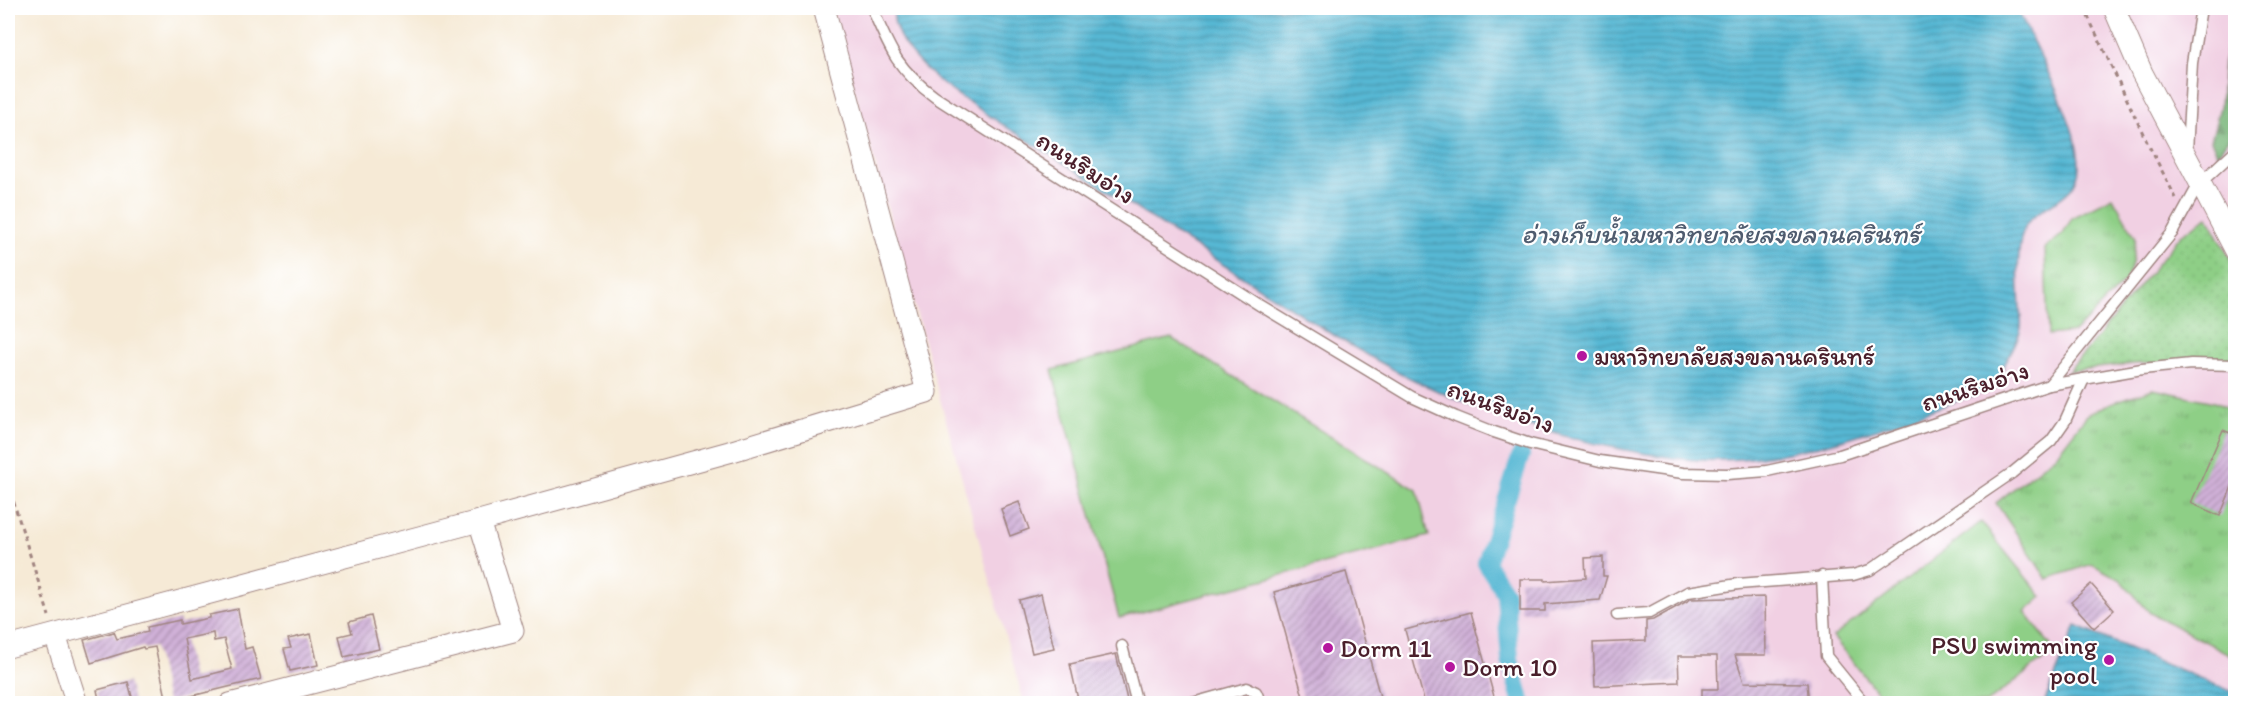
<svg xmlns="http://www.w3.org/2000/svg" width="2243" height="711" font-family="Itim,'Playpen Sans Thai',sans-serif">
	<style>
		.built { fill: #f1d0e3 }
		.grass { fill: url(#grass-tufts); stroke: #6c7758; stroke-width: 1.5 }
		.forest { fill: url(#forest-firs); stroke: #5e684f; stroke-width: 1.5 }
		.garden { fill: url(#garden-dots); stroke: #6c7758; stroke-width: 1.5 }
		.pitch { fill: #8ecf86; stroke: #6c7758; stroke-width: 1.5 }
		.water { fill: url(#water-rules); stroke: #506c80; stroke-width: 1.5 }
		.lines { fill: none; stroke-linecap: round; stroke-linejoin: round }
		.canal { stroke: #56b8d4; stroke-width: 18 }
		.building { fill: url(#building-hatch); fill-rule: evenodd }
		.lane-casing { stroke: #a08480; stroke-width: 13 }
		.street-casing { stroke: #a08480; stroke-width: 23 }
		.path { stroke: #a08480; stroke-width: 3; stroke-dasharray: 4.5 4.5; stroke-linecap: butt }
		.lane { stroke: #fff; stroke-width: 10 }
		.street { stroke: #fff; stroke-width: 21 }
		.poi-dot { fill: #b5179e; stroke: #fff; stroke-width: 2 }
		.labels { text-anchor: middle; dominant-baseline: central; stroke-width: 4.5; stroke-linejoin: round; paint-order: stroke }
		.street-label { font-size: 26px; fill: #4a1f2b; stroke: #fff }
		.poi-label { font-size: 26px; fill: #4a1f2b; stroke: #fff; text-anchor: start }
		.water-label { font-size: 27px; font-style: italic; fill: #4f5c6f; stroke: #fff }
	</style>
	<defs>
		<pattern id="grass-tufts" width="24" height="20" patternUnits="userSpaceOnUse" patternTransform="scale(1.5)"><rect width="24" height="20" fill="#8ecf86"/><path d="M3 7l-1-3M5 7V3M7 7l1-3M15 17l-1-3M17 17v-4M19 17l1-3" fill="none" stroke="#7cb174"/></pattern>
		<pattern id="forest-firs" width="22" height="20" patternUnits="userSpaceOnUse" patternTransform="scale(1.5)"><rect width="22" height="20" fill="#72b273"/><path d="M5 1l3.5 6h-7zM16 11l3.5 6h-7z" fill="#60905f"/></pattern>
		<pattern id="garden-dots" width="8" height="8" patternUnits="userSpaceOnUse" patternTransform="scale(1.5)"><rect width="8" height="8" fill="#8ecf86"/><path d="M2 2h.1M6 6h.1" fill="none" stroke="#7cb174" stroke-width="1.8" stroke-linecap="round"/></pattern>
		<pattern id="water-rules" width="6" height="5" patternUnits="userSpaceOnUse" patternTransform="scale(1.5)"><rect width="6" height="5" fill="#56b8d4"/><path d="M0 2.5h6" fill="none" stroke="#4995ac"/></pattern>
		<pattern id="building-hatch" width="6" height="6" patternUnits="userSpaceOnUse" patternTransform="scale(1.5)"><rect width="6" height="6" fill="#d0b1d8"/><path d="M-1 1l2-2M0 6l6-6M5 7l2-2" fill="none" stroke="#ab8faf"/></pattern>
	</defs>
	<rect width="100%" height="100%" fill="#fff"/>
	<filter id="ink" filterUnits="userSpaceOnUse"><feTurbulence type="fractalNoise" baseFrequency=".0167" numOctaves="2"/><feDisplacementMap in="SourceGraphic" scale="12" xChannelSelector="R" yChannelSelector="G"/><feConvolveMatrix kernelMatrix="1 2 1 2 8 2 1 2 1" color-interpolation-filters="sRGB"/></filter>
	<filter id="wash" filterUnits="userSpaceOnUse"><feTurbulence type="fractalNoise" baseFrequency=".008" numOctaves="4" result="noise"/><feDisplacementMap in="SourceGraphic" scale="24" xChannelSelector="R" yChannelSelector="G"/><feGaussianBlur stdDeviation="1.35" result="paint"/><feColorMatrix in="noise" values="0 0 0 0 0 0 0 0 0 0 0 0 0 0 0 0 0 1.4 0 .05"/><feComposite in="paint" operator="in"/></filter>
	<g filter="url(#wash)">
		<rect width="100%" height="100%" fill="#f6ead6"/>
		<polygon class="built" points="832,8 2235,8 2235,703 1024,703"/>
		<g class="grass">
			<polygon points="2113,197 2136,238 2132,264 2125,281 2075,332 2048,335 2045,248 2063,234 2072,218"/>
			<polygon points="2153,389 2214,402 2235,411 2235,657 2150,613 2121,580 2092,564 2047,579 1996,503 2056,455 2087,415 2111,403"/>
		</g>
		<polygon class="forest" points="2233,8 2236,8 2235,131 2218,154 2211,141 2220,107 2223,62 2233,25"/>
		<polygon class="garden" points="2208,217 2235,267 2235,359 2133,364 2068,371 2086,351 2181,235"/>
		<g class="pitch">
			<polygon points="1171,338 1417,490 1429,536 1119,618 1052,370"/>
			<polygon points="1981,522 2042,597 2025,612 2055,651 1986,703 1886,703 1833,637"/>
		</g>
		<g class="water">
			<path d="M894,8h1123c18,41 61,114 62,156 1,38 -41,38 -54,63 -10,20 -6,60 -5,82 0,5 2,13 1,18 -4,21 -21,37 -22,59 -102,35 -215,86 -325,72 -87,-12 -174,-37 -254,-75 -49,-23 -96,-54 -142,-83 -53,-34 -106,-68 -160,-103 -46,-29 -93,-57 -139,-88 -15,-10 -32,-20 -46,-33 -18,-16 -43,-42 -39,-68z"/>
			<polygon points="2076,626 2235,693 2235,703 2044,703"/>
		</g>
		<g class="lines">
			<polyline class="canal" points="1521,455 1486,563 1505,593 1510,659 1522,704"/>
		</g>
		<g id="blocks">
			<g class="building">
				<polygon points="2223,430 2235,435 2235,479 2220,516 2191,503"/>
				<polygon points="1019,502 1029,529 1010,536 1001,509"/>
				<polygon points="1603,557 1603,576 1607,576 1600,600 1545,604 1545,611 1520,611 1520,579 1545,579 1545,581 1586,578 1585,558"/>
				<polygon points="1346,572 1382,704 1305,704 1274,592"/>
				<polygon points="2091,584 2114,610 2094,628 2071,602"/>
				<polygon points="1041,594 1054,648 1032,653 1019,600"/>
				<polygon points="1765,597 1766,655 1735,655 1744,682 1807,683 1809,704 1702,704 1702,689 1718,689 1717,656 1678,656 1679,682 1595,686 1593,643 1646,641 1646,621 1653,620 1691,599"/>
				<path d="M238,609l7,40 7,-2 9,32 -94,23 -12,-55 -11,2 -1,-2 -52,16 -7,-23 30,-8 3,7 31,-7 -1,-5 33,-7v4l29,-6v-3zM213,633l1,8 10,-2 8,30 -40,10 -8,-40z"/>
				<polygon points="1471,612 1496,704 1425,704 1405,630"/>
				<polygon points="371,616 379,649 344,657 339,636 352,633 349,622"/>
				<polygon points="311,634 318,665 290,671 284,649 291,648 288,639"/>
				<polygon points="1116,654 1128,704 1079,704 1070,664"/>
				<polygon points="128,682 134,704 100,704 97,690"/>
			</g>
		</g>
	</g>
	<g filter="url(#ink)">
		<use href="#blocks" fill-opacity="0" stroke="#a08480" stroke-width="1.5"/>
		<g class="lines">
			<defs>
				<g id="lane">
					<path d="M872,8c18,42 25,61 63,89l326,209 151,91 44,20 38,15 36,12 70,17 83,12 44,1 40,-3 73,-16 209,-70 93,-16 49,-5 45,1"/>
					<polyline points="2187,151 2192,63 2201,8"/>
					<polyline points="2049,385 2172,233 2199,184 2236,150"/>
					<polyline points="1822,576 1826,656 1865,704"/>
					<polyline points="1617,615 1649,613 1688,592 1738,584 1853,575 1870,570 2012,473 2051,441 2065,421 2084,379"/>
					<polyline points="1122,646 1137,704"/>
					<polyline points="1189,704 1247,688 1256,692 1261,704"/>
				</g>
				<g id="street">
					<polyline points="2114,8 2142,73 2236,251"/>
					<polyline points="55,635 77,704"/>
					<polyline points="8,647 479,521 729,452 927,392 824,8"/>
					<polyline points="230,704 513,631 479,521"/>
				</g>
			</defs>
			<use href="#lane" class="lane-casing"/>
			<use href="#street" class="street-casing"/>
			<g class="path">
				<polyline points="2084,8 2146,140 2176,198"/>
				<polyline points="8,484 49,616"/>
			</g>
			<use href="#lane" class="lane"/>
			<use href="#street" class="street"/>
		</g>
	</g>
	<g class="poi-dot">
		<circle cx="1582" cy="356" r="6"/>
		<circle cx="1328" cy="648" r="6"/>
		<circle cx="2109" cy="660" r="6"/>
		<circle cx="1450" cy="667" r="6"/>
	</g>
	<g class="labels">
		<g class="street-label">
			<text transform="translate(1086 167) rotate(33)">ถนนริมอ่าง</text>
			<text transform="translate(1975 386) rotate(-18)">ถนนริมอ่าง</text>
			<text transform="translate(1501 406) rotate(20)">ถนนริมอ่าง</text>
		</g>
		<g class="poi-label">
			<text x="1594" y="356">มหาวิทยาลัยสงขลานครินทร์</text>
			<text x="2097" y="645" text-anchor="end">PSU swimming<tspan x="2097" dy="30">pool</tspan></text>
			<text x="1340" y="648">Dorm 11</text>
			<text x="1462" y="667">Dorm 10</text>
		</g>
		<g class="water-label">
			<text x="1721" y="233">อ่างเก็บน้ำมหาวิทยาลัยสงขลานครินทร์</text>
		</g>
	</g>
	<rect width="2243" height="711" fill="none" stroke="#fff" stroke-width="30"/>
</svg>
